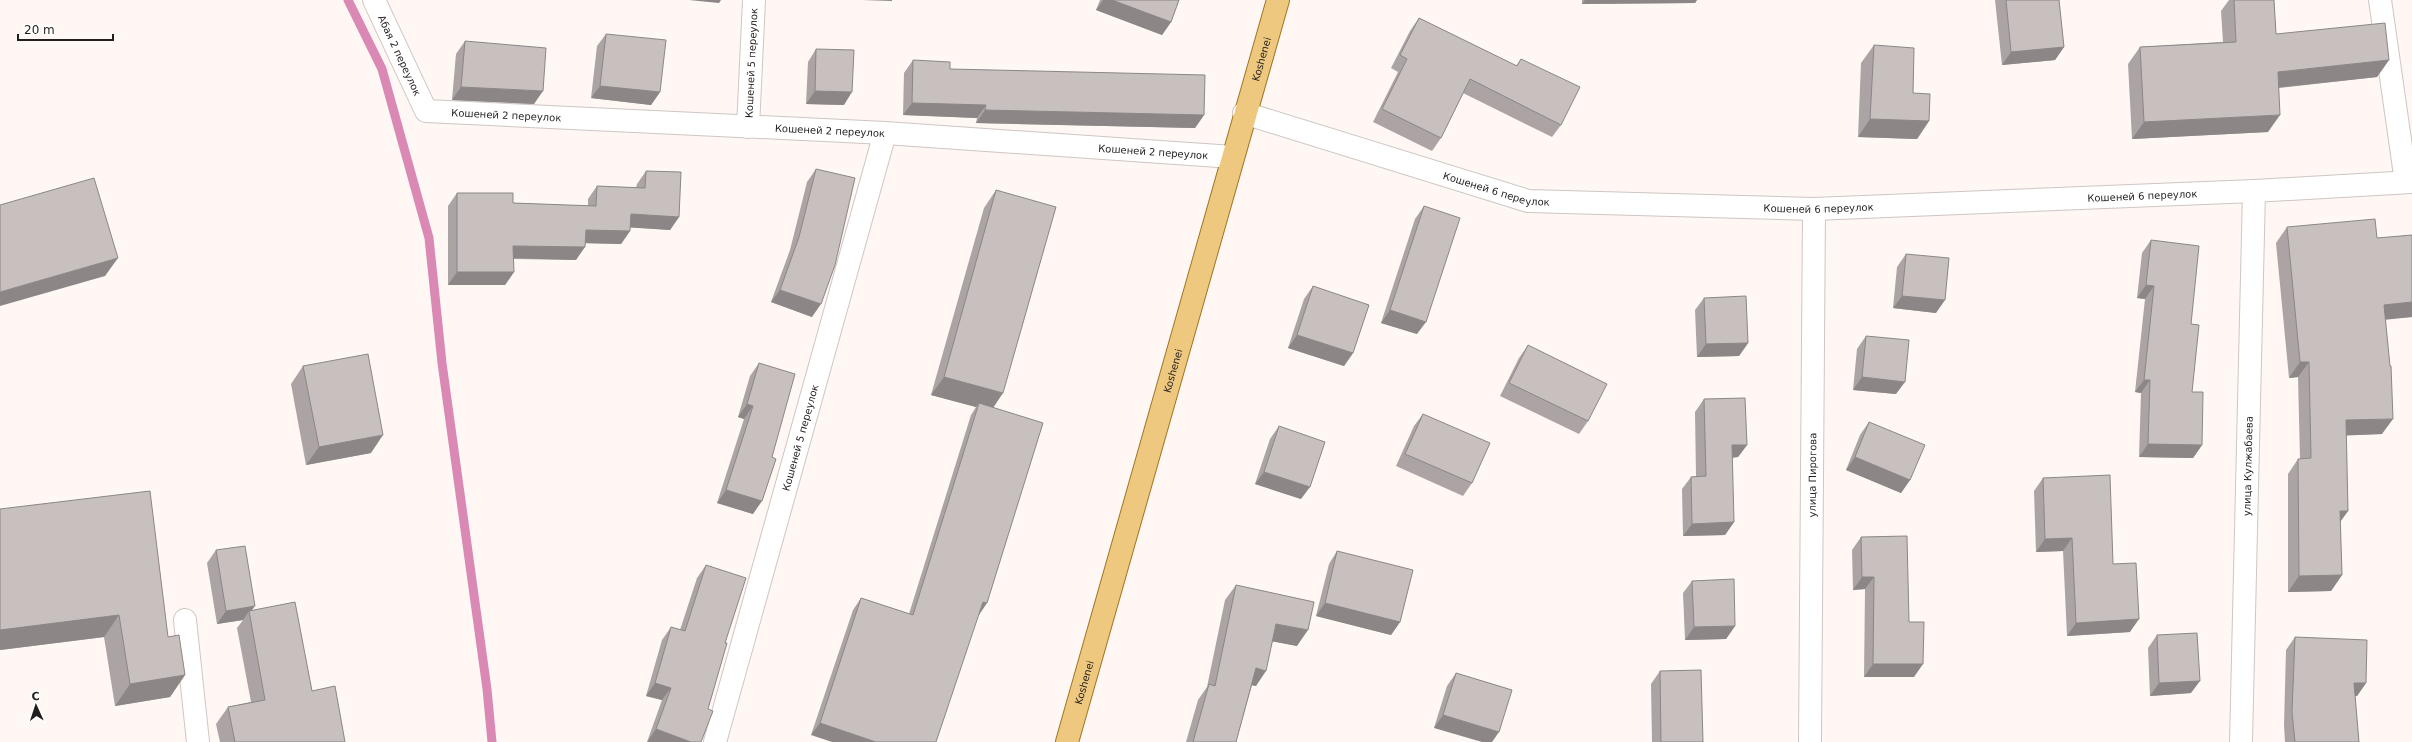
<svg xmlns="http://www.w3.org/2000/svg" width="2412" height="742" font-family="'DejaVu Sans',sans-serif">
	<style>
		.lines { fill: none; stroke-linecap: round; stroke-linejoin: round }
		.stream { stroke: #da89b5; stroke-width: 9 }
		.minor-casing { stroke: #cec6c2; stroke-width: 24 }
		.major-casing { stroke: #a07525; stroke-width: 24 }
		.minor { stroke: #fff; stroke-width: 22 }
		.major { stroke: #efc87f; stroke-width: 22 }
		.wall { fill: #aca4a4 }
		.shaded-wall { fill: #8c8686 }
		.building { fill: #c8bfbf; stroke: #8c8686 }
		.labels { text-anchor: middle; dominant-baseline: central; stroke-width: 3.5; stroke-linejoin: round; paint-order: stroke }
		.street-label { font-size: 10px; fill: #211f1d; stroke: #fff }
	</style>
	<rect width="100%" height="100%" fill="#fef7f4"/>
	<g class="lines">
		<polyline class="stream" points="348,0 382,69 429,238 442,363 487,689 492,742"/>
		<defs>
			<g id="minor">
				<path id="s1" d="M374,0l52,111 459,22 348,24"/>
				<polyline points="2380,0 2406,182"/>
				<path id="s2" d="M1244,113l284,88 286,8 440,-18 158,-9"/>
				<path id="s3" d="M748,127l6,-127"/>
				<polyline points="185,620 198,742"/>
				<path id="s4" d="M715,742l170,-609"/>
				<path id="s5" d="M1810,742l4,-533"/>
				<path id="s6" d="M2241,742l13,-551"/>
			</g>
			<g id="major">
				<path id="s7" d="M1067,742l211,-742"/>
			</g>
		</defs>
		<use href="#minor" class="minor-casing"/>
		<use href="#major" class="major-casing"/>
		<use href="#minor" class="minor"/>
		<use href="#major" class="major"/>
	</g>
	<g class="wall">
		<polygon points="1100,0 1179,0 1171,22 1162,35 1096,10"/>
		<polygon points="1582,0 1697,0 1695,3 1582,4"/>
		<polygon points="1995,0 2059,0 2064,47 2055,60 2002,65"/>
		<polygon points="2229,0 2274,0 2276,34 2389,60 2377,77 2279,88 2268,132 2132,139 2128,64 2140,47 2223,42 2221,11"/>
		<polygon points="1419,18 1516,66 1521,59 1561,125 1552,137 1463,93 1441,138 1432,151 1373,122 1398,72 1391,68 1410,31"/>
		<polygon points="606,34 660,92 651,105 591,98 597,46"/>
		<polygon points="465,41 534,104 452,100 456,54"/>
		<polygon points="1874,45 1913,93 1929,121 1917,139 1858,137 1861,63"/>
		<polygon points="816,49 844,105 806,104 808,62"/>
		<polygon points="913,60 950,69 1204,115 1195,128 976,123 977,118 903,115 904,73"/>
		<polygon points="816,169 812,317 771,302 790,250 807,182"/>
		<polygon points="646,171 679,217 670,230 630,227 630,231 621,244 585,243 576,260 513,259 514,272 505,285 448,285 448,206 457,193 513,203 588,206 588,199 597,186 636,188 637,184"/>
		<polygon points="996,190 993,407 979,615 811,735 853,610 861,598 909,614 971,415 976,407 931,395 984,208"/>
		<polygon points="1424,206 1417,334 1381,323 1415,219"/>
		<polygon points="2287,227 2377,238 2412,235 2412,317 2385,319 2382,434 2346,435 2348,511 2340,522 2342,575 2331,591 2288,592 2288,474 2298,459 2300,459 2298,377 2289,378 2276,243"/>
		<polygon points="2151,240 2191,324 2192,392 2202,445 2193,458 2139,457 2141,393 2135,392 2145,299 2137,298 2142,253"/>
		<polygon points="1906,254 1936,313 1893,308 1897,267"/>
		<polygon points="1313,286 1353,353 1344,366 1288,348 1304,299"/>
		<polygon points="1704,298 1748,343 1739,356 1697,357 1695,310"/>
		<polygon points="1866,336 1896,394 1853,390 1857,349"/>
		<polygon points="1528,345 1588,421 1579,434 1500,396 1519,358"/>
		<polygon points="759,363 772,457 753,514 717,503 744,419 738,417 750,376"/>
		<polygon points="303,366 371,453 306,465 291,384"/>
		<polygon points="1704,399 1747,445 1738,457 1732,458 1734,522 1725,535 1683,536 1682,489 1691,477 1696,476 1695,412"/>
		<polygon points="1423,414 1472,483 1463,496 1396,466 1414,426"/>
		<polygon points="1869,422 1910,480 1901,493 1846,470 1860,435"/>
		<polygon points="1279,426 1301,499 1255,484 1270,439"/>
		<polygon points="2043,478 2113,564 2130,632 2067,636 2063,551 2036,552 2034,491"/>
		<polygon points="0,509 168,637 185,675 170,697 115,706 104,637 0,650"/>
		<polygon points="1861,537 1909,622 1914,677 1864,677 1865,589 1853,590 1852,550"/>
		<polygon points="216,550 252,611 312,691 345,742 220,742 216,724 228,707 251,702 237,628 243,620 217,624 207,563"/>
		<polygon points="1337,551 1400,622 1391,635 1316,616 1329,564"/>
		<polygon points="706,565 725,643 647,742 662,700 646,696 662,640 671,627 680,630 697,578"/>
		<polygon points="1692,581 1735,626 1726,639 1685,640 1683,593"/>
		<polygon points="1236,585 1297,646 1273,641 1256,686 1252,685 1236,742 1186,742 1198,700 1207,687 1225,600"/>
		<polygon points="2157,635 2191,693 2150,696 2148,648"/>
		<polygon points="2295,637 2366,683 2357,696 2355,696 2359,742 2285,742 2284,725 2286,650"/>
		<polygon points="1660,671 1703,742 1652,742 1651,684"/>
		<polygon points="1456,673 1512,690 1434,728 1447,686"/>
	</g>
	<g class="shaded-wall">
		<polygon points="689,0 721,0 719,3"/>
		<polygon points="862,0 892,0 892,1"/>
		<polygon points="1103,0 1112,0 1171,22 1162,35 1096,10"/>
		<polygon points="1585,0 1697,0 1695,3 1582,4"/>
		<polygon points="2064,47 2055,60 2002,65 2011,52"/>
		<polygon points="2389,60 2377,77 2266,89 2278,72"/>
		<polygon points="600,86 660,92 651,105 591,98"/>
		<polygon points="461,87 543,91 534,104 452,100"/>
		<polygon points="815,91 852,92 844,105 806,104"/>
		<polygon points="912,103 986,105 977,118 903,115"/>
		<polygon points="985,110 1204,115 1195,128 976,123"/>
		<polygon points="2280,115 2268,132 2132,139 2144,122"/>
		<polygon points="1870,119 1929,121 1917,139 1858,137"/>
		<polygon points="631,214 679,217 670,230 622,227"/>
		<polygon points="586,230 630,231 621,244 577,243"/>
		<polygon points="513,246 585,247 576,260 504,258"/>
		<polygon points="118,258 105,276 0,306 0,292"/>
		<polygon points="457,272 514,272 505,285 448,285"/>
		<polygon points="2146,285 2154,286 2145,299 2137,298"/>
		<polygon points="780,290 821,304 812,317 771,302"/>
		<polygon points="1902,296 1945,300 1936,313 1893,308"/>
		<polygon points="2412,302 2412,317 2373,321 2384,305"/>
		<polygon points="1390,310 1426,322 1417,334 1381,323"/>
		<polygon points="1297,335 1353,353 1344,366 1288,348"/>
		<polygon points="1748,343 1739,356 1697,357 1706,344"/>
		<polygon points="2300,362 2309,362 2298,377 2289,378"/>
		<polygon points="944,377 1003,393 991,411 979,403 976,407 931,395"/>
		<polygon points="1862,377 1905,382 1896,394 1853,390"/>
		<polygon points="2144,380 2150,380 2141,393 2135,392"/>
		<polygon points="747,404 753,406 744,419 738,417"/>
		<polygon points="2393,419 2382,434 2335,436 2346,420"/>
		<polygon points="383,435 371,453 306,465 319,447"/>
		<polygon points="2148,444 2202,445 2193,458 2139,457"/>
		<polygon points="1732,445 1747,445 1738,457 1723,458"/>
		<polygon points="1855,457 1910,480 1901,493 1846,470"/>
		<polygon points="1264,472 1310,487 1301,499 1255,484"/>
		<polygon points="726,490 762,501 753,514 717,503"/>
		<polygon points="2340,511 2348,511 2337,526"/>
		<polygon points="1734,522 1725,535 1683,536 1692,524"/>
		<polygon points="2072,538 2063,551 2036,552 2045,539"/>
		<polygon points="2342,575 2331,591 2288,592 2299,576"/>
		<polygon points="1862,577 1874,577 1865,589 1853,590"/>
		<polygon points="983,602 987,603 979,615 974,614"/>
		<polygon points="1325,603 1400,622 1391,635 1316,616"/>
		<polygon points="255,606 249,614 249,611 243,620 217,624 226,611"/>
		<polygon points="119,615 104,637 0,650 0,630"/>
		<polygon points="2139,619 2130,632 2067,636 2076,623"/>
		<polygon points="1276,624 1308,630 1297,646 1265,640"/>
		<polygon points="1735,626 1726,639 1685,640 1694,627"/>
		<polygon points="1873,664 1923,664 1914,677 1864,677"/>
		<polygon points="1256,668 1266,671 1256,686 1245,684"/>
		<polygon points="185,675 170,697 115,706 130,684"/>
		<polygon points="2200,681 2191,693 2150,696 2159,683"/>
		<polygon points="655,683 671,688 662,700 646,696"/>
		<polygon points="2354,683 2366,683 2357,696 2345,695"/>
		<polygon points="1443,715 1499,732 1492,742 1482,742 1434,728"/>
		<polygon points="820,723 876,742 832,742 811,735"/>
		<polygon points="656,729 691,742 647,742"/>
	</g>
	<g class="building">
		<polygon points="1112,0 1179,0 1171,22"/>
		<polygon points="2006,0 2059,0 2064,47 2011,52"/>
		<polygon points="2234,0 2274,0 2276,34 2385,23 2389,60 2278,72 2280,115 2144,122 2140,47 2236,42"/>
		<polygon points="1419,18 1517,66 1521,59 1580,87 1561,125 1470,79 1441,138 1382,109 1407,59 1400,55"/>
		<polygon points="606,34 666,40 660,92 600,86"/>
		<polygon points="465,41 546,48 543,91 461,87"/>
		<polygon points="1874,45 1914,48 1913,93 1930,94 1929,121 1870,119"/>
		<polygon points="816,49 854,50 852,92 815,91"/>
		<polygon points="913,60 950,62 950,69 1205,75 1204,115 985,110 986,105 912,103"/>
		<polygon points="816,169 855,178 835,265 821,304 780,290 799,237"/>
		<polygon points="646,171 681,172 679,217 631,214 630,231 586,230 585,247 513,246 514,272 457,272 457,193 513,193 513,203 596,206 597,186 645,188"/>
		<polygon points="94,178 118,258 0,292 0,205"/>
		<polygon points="996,190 1056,207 1003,393 944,377"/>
		<polygon points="1424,206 1460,218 1426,322 1390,310"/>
		<polygon points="2375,219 2377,238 2412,235 2412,302 2384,305 2390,366 2391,366 2393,419 2346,420 2348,511 2340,511 2342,575 2299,576 2298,459 2311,458 2309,362 2300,362 2287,227"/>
		<polygon points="2151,240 2199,246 2191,324 2199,325 2192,392 2203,392 2202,445 2148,444 2150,380 2144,380 2154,286 2146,285"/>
		<polygon points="1906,254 1949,258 1945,300 1902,296"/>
		<polygon points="1313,286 1369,305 1353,353 1297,335"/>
		<polygon points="1746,296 1748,343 1706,344 1704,298"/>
		<polygon points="1866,336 1909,340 1905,382 1862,377"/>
		<polygon points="1528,345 1607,384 1588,421 1509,383"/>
		<polygon points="368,354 383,435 319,447 303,366"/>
		<polygon points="759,363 795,374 772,457 776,459 762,501 726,490 753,406 747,404"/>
		<polygon points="1745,398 1747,445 1732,445 1734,522 1692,524 1691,477 1706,476 1704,399"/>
		<polygon points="979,403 1043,423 987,603 983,602 936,742 876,742 820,723 861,598 913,615"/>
		<polygon points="1423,414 1490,443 1472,483 1405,454"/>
		<polygon points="1869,422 1925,445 1910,480 1855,457"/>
		<polygon points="1279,426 1325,442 1310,487 1264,472"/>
		<polygon points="2110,475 2113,564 2136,563 2139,619 2076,623 2072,538 2045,539 2043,478"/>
		<polygon points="150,491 168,637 179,635 185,675 130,684 119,615 0,630 0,509"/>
		<polygon points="1907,536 1909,622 1924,622 1923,664 1873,664 1874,577 1862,577 1861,537"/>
		<polygon points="245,546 255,606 226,611 216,550"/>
		<polygon points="1337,551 1413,570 1400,622 1325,603"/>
		<polygon points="706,565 746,578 725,643 727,643 708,709 713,711 701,742 691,742 656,729 671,688 655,683 671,627 685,631"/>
		<polygon points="1734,579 1735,626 1694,627 1692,581"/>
		<polygon points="1236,585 1314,602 1308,630 1276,624 1266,671 1256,668 1236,742 1193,742 1209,684 1215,686"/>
		<polygon points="295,602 312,691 335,686 345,742 235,742 228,707 265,700 249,611"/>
		<polygon points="2197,633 2200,681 2159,683 2157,635"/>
		<polygon points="2295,637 2367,640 2366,683 2354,683 2359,742 2295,742 2292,712"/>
		<polygon points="1701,670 1703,742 1661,742 1660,671"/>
		<polygon points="1456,673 1512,690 1499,732 1443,715"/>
	</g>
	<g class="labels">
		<g class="street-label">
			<text stroke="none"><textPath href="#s1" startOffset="61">Абая 2 переулок</textPath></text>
			<text stroke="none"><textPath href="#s7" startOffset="710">Koshenei</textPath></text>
			<text stroke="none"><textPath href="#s3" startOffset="64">Кошеней 5 переулок</textPath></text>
			<text stroke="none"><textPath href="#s1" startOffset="203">Кошеней 2 переулок</textPath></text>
			<text stroke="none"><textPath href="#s1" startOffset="527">Кошеней 2 переулок</textPath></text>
			<text stroke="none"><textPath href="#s1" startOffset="851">Кошеней 2 переулок</textPath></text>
			<text stroke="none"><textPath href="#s2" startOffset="264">Кошеней 6 переулок</textPath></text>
			<text stroke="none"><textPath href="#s2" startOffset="912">Кошеней 6 переулок</textPath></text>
			<text stroke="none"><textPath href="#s2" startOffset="588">Кошеней 6 переулок</textPath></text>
			<text stroke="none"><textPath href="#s7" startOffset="386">Koshenei</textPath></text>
			<text stroke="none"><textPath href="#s4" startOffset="316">Кошеней 5 переулок</textPath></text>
			<text stroke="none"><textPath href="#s6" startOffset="276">улица Кулжабаева</textPath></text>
			<text stroke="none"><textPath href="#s5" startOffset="267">улица Пирогова</textPath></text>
			<text stroke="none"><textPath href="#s7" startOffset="62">Koshenei</textPath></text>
		</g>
	</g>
	<g transform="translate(36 706) rotate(357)" stroke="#ffffff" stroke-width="3" paint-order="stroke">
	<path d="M0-3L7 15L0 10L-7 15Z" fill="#211f1d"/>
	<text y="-6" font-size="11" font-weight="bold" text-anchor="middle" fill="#211f1d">С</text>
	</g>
	<path d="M18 34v6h95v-6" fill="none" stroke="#211f1d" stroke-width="2"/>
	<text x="24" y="34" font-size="12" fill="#211f1d" stroke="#ffffff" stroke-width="3" paint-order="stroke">20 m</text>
</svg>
